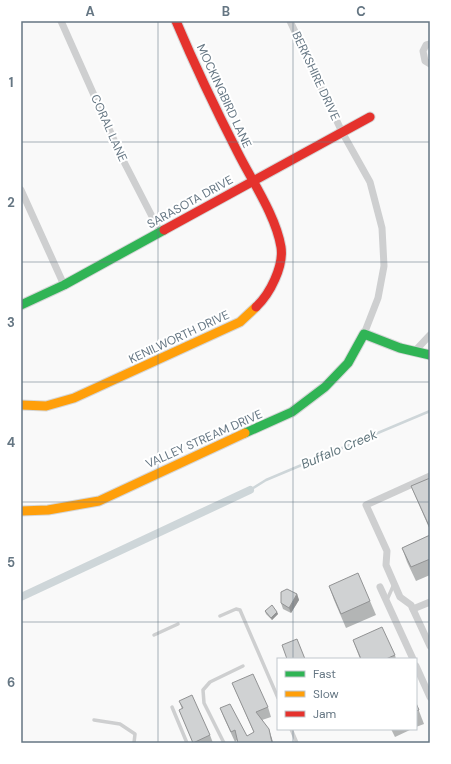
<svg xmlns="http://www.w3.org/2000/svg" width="451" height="764" font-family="'DM Sans',sans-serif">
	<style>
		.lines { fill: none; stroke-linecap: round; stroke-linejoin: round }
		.stream { stroke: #ced6d9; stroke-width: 2.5 }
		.canal { stroke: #ced6d9; stroke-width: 8 }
		.fast-casing { stroke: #d5d6d7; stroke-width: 11 }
		.slow-casing { stroke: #d5d6d7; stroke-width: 11 }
		.jam-casing { stroke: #d5d6d7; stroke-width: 11 }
		.lane { stroke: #cecfd0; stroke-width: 3.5 }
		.street { stroke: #cecfd0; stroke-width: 7 }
		.fast { stroke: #30b455; stroke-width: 9 }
		.slow { stroke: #ff9f0a; stroke-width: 9 }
		.jam { stroke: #e5322d; stroke-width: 9 }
		.wall { fill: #b3b5b5 }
		.shaded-wall { fill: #929394 }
		.building { fill: #d0d2d3; stroke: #929394 }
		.grid { fill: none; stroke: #657683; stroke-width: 1; stroke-opacity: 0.55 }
		.labels { text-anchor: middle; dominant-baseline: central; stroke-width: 4; stroke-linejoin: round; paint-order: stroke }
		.street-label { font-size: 12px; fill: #657683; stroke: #fff }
		.water-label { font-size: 13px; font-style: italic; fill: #60757c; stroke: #fff }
		.neatline { fill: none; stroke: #657683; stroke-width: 1.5 }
		.grid-label { font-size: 13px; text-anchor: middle; font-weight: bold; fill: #657683 }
	</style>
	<rect width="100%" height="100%" fill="#f9f9f9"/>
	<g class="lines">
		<polyline class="stream" points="250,490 266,480 430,411"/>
		<polyline class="canal" points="21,597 250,490"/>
		<defs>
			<g id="fast">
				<polyline points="21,305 64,285 164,230"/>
				<polyline points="245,433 292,412 325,387 348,363 364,334 400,348 430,355"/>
			</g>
			<g id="slow">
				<polyline points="21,405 46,406 74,398 240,322 256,307"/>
				<polyline points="21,511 48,510 99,501 245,433"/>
			</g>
			<g id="jam">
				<path d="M176,21c19,45 40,89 62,132 14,28 38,63 43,94 3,19 -11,47 -25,60"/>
				<polyline points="164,230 370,117"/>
			</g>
		</defs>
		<use href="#fast" class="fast-casing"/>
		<use href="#slow" class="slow-casing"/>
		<use href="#jam" class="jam-casing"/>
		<g class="lane">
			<polyline points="387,600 394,584"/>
			<polyline points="220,616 236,609 240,610 278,698"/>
			<polyline points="154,635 178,624"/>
			<polyline points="172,707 187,743"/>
			<polyline points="94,720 120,724 135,734 134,743"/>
			<polyline points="291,729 297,743"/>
			<polyline points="224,743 204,703 203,690 210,682 243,666"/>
		</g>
		<g class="street">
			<polyline points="61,21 122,158 160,232"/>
			<polyline points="290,21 342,132 370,182 382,228 384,266 378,298 364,334"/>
			<polyline points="430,44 426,45 423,51 425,61 430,64"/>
			<polyline points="21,190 64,285"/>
			<polyline points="414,352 430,335"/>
			<polyline points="430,476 366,505 387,551 386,565 400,597 411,605 430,646"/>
			<polyline points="380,587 413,659"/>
			<polyline points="413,609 430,602"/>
			<polyline points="416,666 430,697"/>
		</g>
		<use href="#fast" class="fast"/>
		<use href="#slow" class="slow"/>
		<use href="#jam" class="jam"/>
	</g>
	<g class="wall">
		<polygon points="430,478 430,530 417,500 411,486"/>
		<polygon points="430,535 430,575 416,581 407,562 402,548"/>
		<polygon points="329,586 370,601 376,615 346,628 334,600"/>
		<polygon points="297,594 299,600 291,613 283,609 281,603"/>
		<polygon points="265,611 277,612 278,614 272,620 266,614"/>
		<polygon points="353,640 395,655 396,659 360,659"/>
		<polygon points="232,683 268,707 271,717 262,720 272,739 273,743 238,743 237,740 235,742 224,718 220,708 247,736 254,733 236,692"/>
		<polygon points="179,701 210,735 213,743 193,743 179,710 182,709"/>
		<polygon points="416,703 424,724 416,727"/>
		<polygon points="391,729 412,729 395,737"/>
	</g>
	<g class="shaded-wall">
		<polygon points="297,594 299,600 291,613 289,608"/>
		<polygon points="277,612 278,614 272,620 271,618"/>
		<polygon points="269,729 272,739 273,743 272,743"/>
	</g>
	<g class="building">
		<polygon points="430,478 430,528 411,486"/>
		<polygon points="430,535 430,559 411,567 402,548"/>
		<polygon points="358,573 370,601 341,614 329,586"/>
		<polygon points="287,589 297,594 289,608 281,603 281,592"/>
		<polygon points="272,605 277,612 271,618 265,611"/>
		<polygon points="382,627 395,655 386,659 361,659 353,640"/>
		<polygon points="297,639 305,659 287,659 282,645"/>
		<polygon points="253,674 268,707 256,712 269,729 272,743 238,743 235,730 231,732 220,708 230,704 247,736 254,732 232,683"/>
		<polygon points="192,695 210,735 193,743 179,710 183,708 179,701"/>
		<polygon points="416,703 419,710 416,711"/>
	</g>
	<path class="grid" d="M158,21v722M293,21v638M21,142h409M21,262h409M21,382h409M21,502h409M21,622h409M293,729v14"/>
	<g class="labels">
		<g class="street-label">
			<text transform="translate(316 76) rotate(65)">BERKSHIRE DRIVE</text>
			<text transform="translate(224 96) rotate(65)">MOCKINGBIRD LANE</text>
			<text transform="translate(109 128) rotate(66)">CORAL LANE</text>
			<text transform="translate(190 202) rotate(-29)">SARASOTA DRIVE</text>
			<text transform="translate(179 337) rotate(-25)">KENILWORTH DRIVE</text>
			<text transform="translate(204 439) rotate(-24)">VALLEY STREAM DRIVE</text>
		</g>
		<g class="water-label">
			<text transform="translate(339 449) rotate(-23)">Buffalo Creek</text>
		</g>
	</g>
	<rect width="451" height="764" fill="none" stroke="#ffffff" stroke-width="44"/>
	<rect x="277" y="658" width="140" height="72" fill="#ffffff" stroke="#c1c8cd"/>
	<rect x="285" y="671" width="20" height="6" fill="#30b455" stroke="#c1c8cd"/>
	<text x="313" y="678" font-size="12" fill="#657683">Fast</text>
	<rect x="285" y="691" width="20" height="6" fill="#ff9f0a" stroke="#c1c8cd"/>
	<text x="313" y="698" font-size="12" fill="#657683">Slow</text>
	<rect x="285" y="711" width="20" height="6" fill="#e5322d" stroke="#c1c8cd"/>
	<text x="313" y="718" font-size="12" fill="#657683">Jam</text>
	<rect x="22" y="22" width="407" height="720" class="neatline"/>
	<g class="grid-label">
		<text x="90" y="16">A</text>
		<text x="226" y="16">B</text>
		<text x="361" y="16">C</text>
		<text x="11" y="87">1</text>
		<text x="11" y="207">2</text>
		<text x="11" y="327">3</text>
		<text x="11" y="447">4</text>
		<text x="11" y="567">5</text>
		<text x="11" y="687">6</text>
	</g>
</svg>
